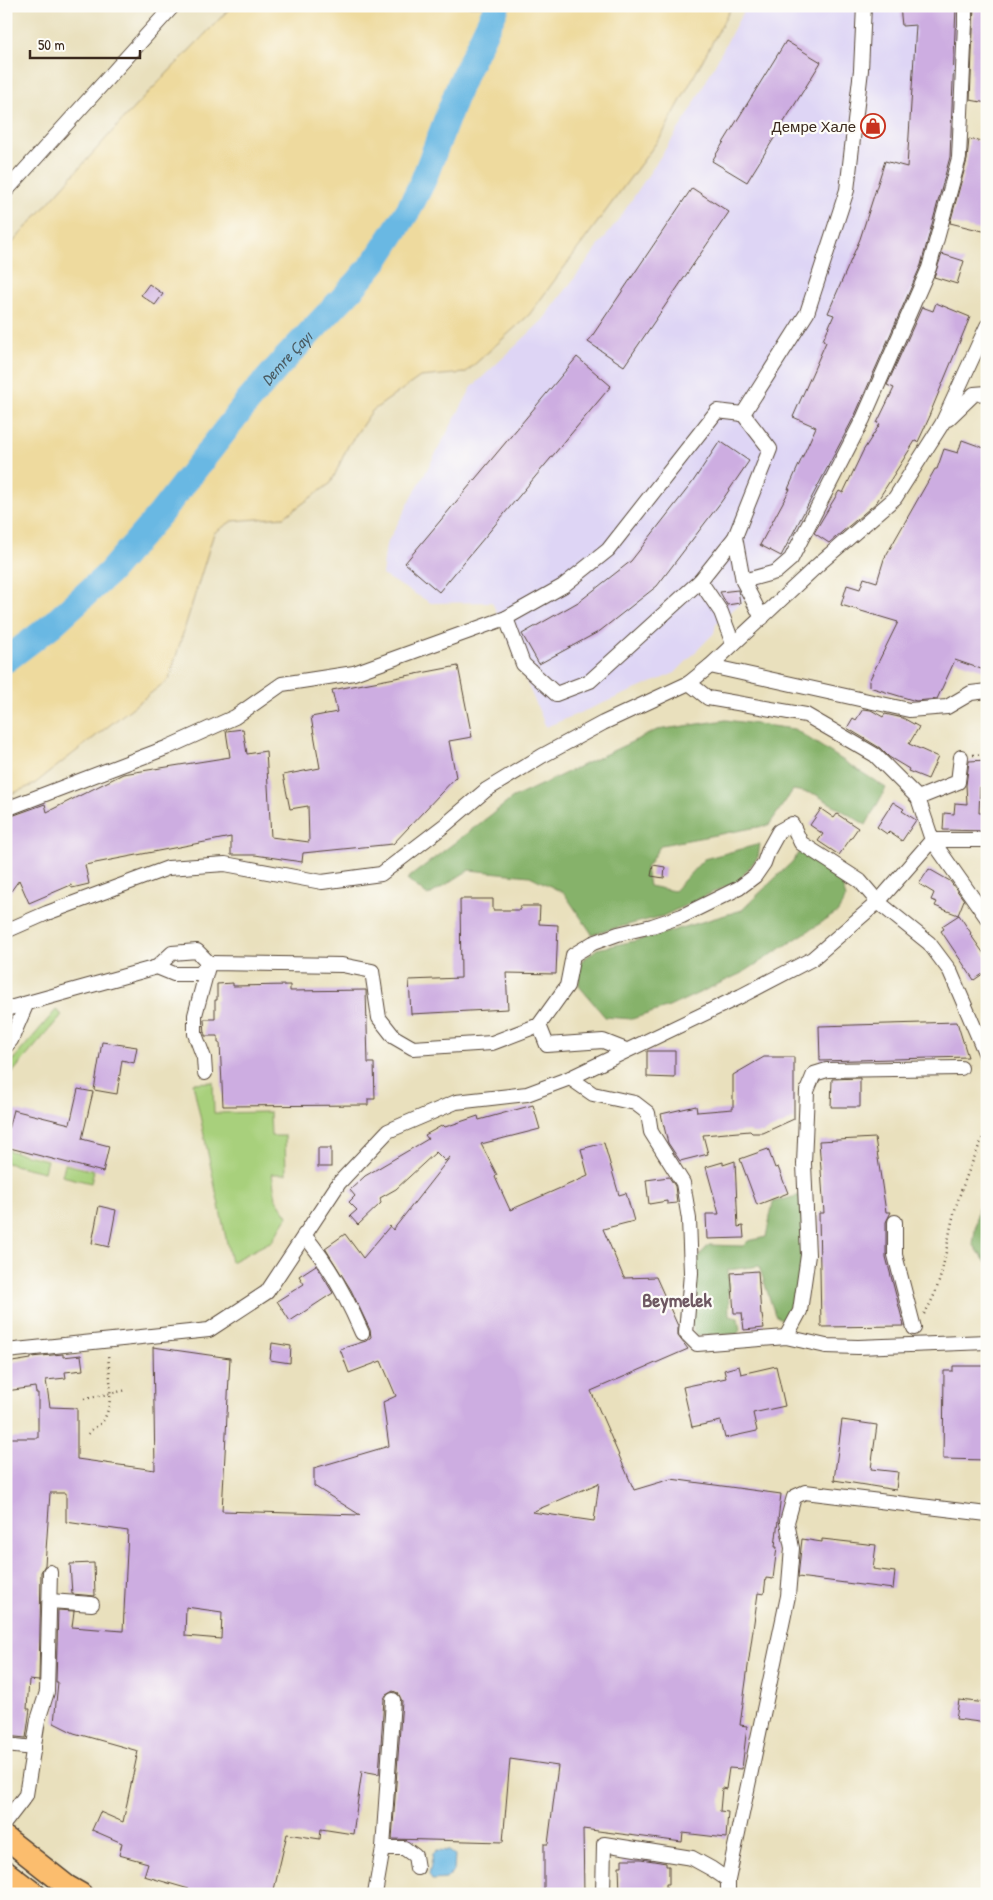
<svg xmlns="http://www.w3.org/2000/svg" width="993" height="1900" font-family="'Patrick Hand',sans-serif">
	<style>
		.built { fill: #ded5f5 }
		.green { fill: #a8d07b; stroke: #727d4c }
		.forest { fill: #86b26b; stroke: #606e44 }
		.sand { fill: #eeda9e; stroke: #94825e }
		.water { fill: #69b8e3; stroke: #527180 }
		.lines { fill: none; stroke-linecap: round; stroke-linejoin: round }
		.river { stroke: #69b8e3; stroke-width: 26 }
		.building { fill: #cdade1; fill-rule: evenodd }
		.minor-casing { stroke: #554536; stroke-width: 16 }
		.highway-casing { stroke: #554536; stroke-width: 24 }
		.path { stroke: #554536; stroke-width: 2.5; stroke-dasharray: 1 4; stroke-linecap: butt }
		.minor { stroke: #fff; stroke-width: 14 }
		.highway { stroke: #fbbd6e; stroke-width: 21 }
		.labels { text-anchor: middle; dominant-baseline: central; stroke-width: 4.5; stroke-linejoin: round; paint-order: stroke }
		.poi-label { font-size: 15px; fill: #3b2a1e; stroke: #fdfcf7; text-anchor: end }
		.water-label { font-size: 16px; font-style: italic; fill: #4b5c63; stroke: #fdfcf7 }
		.district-label { font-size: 20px; font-weight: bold; fill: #6e5862; stroke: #fdfcf7 }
	</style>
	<rect width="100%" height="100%" fill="#fdfcf7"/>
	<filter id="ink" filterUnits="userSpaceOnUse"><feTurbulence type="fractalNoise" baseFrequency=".02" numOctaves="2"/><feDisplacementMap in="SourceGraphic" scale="10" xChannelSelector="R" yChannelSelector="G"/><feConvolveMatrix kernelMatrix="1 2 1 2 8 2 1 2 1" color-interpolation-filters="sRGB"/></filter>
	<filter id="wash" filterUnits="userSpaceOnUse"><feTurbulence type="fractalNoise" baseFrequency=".0096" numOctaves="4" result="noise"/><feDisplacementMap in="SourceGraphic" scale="20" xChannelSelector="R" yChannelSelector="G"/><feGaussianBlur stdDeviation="1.12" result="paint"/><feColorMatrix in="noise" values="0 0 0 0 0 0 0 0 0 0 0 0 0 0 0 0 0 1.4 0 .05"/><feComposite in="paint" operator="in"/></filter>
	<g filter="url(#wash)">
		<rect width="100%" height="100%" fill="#e9e0bd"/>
		<polygon class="built" points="746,6 961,6 951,178 925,269 816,503 785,560 753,593 716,624 714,633 675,673 546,727 492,602 431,603 382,575 386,545 472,387 543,320 621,216 688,115"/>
		<g class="green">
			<polygon points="56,1010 62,1015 6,1080 6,1068"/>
			<polygon points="213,1082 214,1113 270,1112 271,1136 285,1136 286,1174 272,1174 276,1199 288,1216 272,1241 231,1262 193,1083"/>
			<polygon points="6,1150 47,1160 44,1172 6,1163"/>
			<polygon points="65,1164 94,1171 91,1183 62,1176"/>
		</g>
		<g class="forest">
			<polygon points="726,720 794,729 886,788 866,825 815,794 793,790 769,825 661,845 646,868 649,886 674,891 704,859 760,844 758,857 739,880 663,916 592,934 564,893 530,876 469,870 428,896 407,879 513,798 657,730"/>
			<polygon points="801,850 840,879 846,897 838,912 744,972 669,1007 632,1019 605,1017 579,986 579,963 597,949 648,938 742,910 792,862"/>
			<polygon points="987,1192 987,1264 973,1244 978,1209"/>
			<polygon points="801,1195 805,1245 795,1308 790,1317 783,1320 775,1315 759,1266 728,1270 729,1316 738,1318 740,1330 737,1334 696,1335 691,1324 696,1259 709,1245 743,1246 748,1241 766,1237 773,1202"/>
		</g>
		<polygon class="sand" points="232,6 732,6 662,135 529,315 465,373 420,377 372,411 348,446 331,483 284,517 232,521 214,533 169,679 33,785 6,796 6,250 127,115"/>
		<polygon class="water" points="437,1850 449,1851 455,1855 454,1871 446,1879 432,1880 429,1875 433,1854"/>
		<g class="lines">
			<path class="river" id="s1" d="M6,660l46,-35 57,-52 51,-59 89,-114 35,-40 73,-77 19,-23 33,-51 14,-28 37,-97 37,-78"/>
		</g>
		<g id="blocks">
			<g class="building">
				<polygon points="900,6 956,6 950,157 921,265 855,415 781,556 760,545 790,489 788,489 816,427 793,417 826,342 823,340 834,315 828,313 860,239 885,161 907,167 916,25 902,26"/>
				<polygon points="974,6 987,6 987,103 970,100"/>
				<polygon points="786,41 821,62 747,182 712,161"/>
				<polygon points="969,139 987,143 987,232 950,223 967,160"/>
				<polygon points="692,188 729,212 624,366 588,342"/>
				<polygon points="942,254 964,261 957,284 934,277"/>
				<polygon points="149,284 163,294 155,305 141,295"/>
				<polygon points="936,303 970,317 929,416 930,416 918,442 915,441 876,503 829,543 814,533 839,491 843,493 863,451 880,424 877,423 894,388 887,385 922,307 933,311"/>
				<polygon points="577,357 611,386 439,592 405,563"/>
				<polygon points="962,440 987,449 987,473 983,485 987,486 987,671 955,660 937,699 916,701 869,687 869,681 898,622 841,605 847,585 860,589 864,578 877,582 884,559 935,469 937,469 944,449 958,453"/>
				<polygon points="720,441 749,461 721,502 657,586 600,631 539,664 522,634 580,601 631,561 692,483"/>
				<polygon points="738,590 740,603 727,605 720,592"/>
				<polygon points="458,666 472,737 449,741 456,777 393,844 303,853 302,862 255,855 231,855 231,837 85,865 89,884 72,888 71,885 29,903 19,880 6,898 6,818 45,804 47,812 123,774 230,757 226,731 243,729 247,754 266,751 271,837 309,842 308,806 290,809 283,775 320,768 311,717 337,712 332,690"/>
				<polygon points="863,709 871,710 883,717 885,714 903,718 919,727 909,744 938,757 928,779 908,771 909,769 889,757 880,748 847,728 853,718 856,720"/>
				<polygon points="987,760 987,787 980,787 979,813 987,813 987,831 943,830 944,813 954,814 955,803 967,804 966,785 969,761"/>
				<polygon points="893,802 904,809 902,811 916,820 902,841 889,832 887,834 877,827"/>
				<polygon points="821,809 834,818 837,814 858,828 839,855 818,841 823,834 810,825"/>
				<polygon points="653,865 665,867 664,878 651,876"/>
				<polygon points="929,869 950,881 964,900 958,915 935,906 937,902 931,900 934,893 919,884"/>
				<polygon points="460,899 493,899 493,910 520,910 520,906 540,906 539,924 558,925 556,974 506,973 508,1009 411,1014 409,980 461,978"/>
				<polygon points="959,915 971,933 970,934 987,958 987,971 974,980 941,931 944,929 942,926"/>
				<polygon points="233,983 233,986 290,985 290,991 366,990 368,1063 374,1063 375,1099 368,1099 368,1105 223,1106 220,1043 218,1043 218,1036 205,1036 204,1019 215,1019 215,1000 217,1000 217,984"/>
				<polygon points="957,1022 968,1057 820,1061 819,1026"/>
				<polygon points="102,1042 137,1047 134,1063 122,1060 117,1094 94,1090"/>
				<polygon points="647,1051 675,1051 675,1078 647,1077"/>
				<polygon points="764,1057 794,1057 794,1119 763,1133 752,1133 750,1131 703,1135 708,1154 680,1161 668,1143 661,1114 696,1106 697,1112 733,1109 733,1075"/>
				<polygon points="860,1078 860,1107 831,1107 832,1079"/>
				<polygon points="78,1089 93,1092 82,1139 109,1146 103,1172 6,1147 6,1137 13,1110 70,1124"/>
				<path d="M533,1105l7,24 -59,15 16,31 -2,2 15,33 78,-34 -7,-27 23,-6 15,52 7,-2 8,28 -31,8 21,49 32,-1 22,49v10l10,13 -97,42 43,99 37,-11 110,15 -6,53h2l-4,32 -7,-1 -2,16 -6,-1 -18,132 7,1 -5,43 -13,-1 -3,21 -4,-1 -2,23 8,1 -2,26 -43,-5 -1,9 -99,-13 1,65h-40v-50h4l10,-78 -48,-7 -7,83 -111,-3 10,-138 -4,-8 -5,-2 -7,4 -2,4 -5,75 -17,-3 -9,63 -32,-5 -1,10 -33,-5 -14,60h-85l1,-5 -45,-13 4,-13 -29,-8 3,-12 -30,-13 8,-18 23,10 15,-71 -64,-18 -20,-10 4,-41h-2l2,-72 16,1 -2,16 51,4 5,-100 -62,-9v-29h-16l-5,72 -4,7 -2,109 -10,-1 -2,29h3l-4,29 -20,-2v-298h32v-45h-2l-1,-6 -29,4v-28l25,-4v-2l32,-3v3l18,-2 2,15 -18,2 1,6 -20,2 4,27 27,1v51l78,11 -2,-123 77,11 -8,153 138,4 -46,-29v-18l75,-22 -6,-44 13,-6 -15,-35 -32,12 -9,-24 26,-8 5,-4 -1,-7 -19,-40 -26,-42 20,-14 18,24 27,-32 3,4 57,-73 -5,4 -9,-9 -40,37 -16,9 1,5 -23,22 -8,-9 7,-6 -8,-8 6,-6 -5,-6 15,-14 63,-37 -3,-4 18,-10 2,2 33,-11 1,4zM599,1483l-5,38 -62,-9zM186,1607l36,5 -1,27 -36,-3z"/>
				<polygon points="875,1138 886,1212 891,1212 886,1222 886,1257 904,1326 821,1327 819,1213 824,1213 819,1141"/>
				<rect x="318" y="1148" width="13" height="19"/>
				<polygon points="768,1149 775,1168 778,1167 788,1193 757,1205 740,1159"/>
				<polygon points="735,1161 738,1227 743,1226 744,1238 707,1239 706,1214 719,1214 706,1167 723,1162 723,1165"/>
				<polygon points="669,1177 675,1186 677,1203 667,1204 667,1201 649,1204 646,1180"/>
				<polygon points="99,1206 116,1210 109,1247 92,1243"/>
				<polygon points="316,1265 333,1293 290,1321 277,1301 304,1284 299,1276"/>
				<polygon points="758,1271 761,1315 762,1315 764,1328 744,1330 742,1313 734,1313 731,1273"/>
				<polygon points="272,1343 291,1346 290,1363 270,1360"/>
				<polygon points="739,1366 741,1374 776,1366 785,1406 753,1413 757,1431 725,1438 721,1421 692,1427 683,1387 726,1378 724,1370"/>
				<polygon points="953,1366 987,1366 987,1460 943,1459 944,1371 953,1371"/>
				<polygon points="842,1420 877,1425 871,1469 898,1472 896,1490 834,1480"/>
				<polygon points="802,1539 822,1542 822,1539 876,1545 873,1569 895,1572 893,1589 798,1577"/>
				<polygon points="94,1563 95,1596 72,1594 70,1564"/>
				<polygon points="959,1700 987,1703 987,1723 956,1719"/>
				<polygon points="622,1859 641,1859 666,1863 666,1866 669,1866 669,1884 666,1884 666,1894 620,1894 619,1866 622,1866"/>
			</g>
		</g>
	</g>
	<g filter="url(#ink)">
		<use href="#blocks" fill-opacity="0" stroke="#554536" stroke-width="1"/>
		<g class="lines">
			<defs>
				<g id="minor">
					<polyline points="6,191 173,6"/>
					<polyline points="948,419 974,394 987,393"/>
					<polyline points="743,581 776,572 791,559 863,419 929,268 959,158 965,24 965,6"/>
					<polyline points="506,618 523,664 556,694 590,681 700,581"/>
					<polyline points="762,618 743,581 735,537 770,449 743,414 807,313 847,190 861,70 864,6"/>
					<polyline points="733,644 721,612 700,581 735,537"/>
					<polyline points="710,666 909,710 947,707 971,693 987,691"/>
					<polyline points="689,683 708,698 806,715 875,755 918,798 932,840 987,840"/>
					<polyline points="918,798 958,782 961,757"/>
					<polyline points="6,809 166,748 235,717 282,684 354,673 506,618 563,586 608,550 717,411 743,414"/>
					<polyline points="6,931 47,913 168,868 225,864 322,882 381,874 445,825 486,790 542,756 603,723 689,683 710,666 821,562 895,498 942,424 987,326"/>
					<polyline points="6,1009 157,967 172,953 197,951 209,963 200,974 174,974 157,967"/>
					<polyline points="539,1025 547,1045 603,1041 626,1050"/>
					<polyline points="6,1046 11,1040 26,1005"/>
					<polyline points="205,1073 204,1058 195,1034 195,1015 209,963 342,965 372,971 379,1018 394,1037 413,1048 492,1043 539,1025 567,986 573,955 593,943 618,934 652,926 682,916 739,888 755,876 764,863 769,849 779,831 792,824 801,843 860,881 878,902 929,943 950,971 987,1057"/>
					<polyline points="570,1078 593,1094 635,1103 648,1113 651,1132 683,1183 689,1219 691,1273 686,1333 697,1344 786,1337 826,1346 858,1347 987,1342"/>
					<polyline points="895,1222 895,1255 914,1328"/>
					<path d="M304,1235c25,29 43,63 58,98"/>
					<polyline points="786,1337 800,1311 808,1255 804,1164 807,1091 814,1074 827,1070 961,1068"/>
					<polyline points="6,1351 209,1330 267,1292 339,1183 388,1131 456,1102 527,1094 570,1078 741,996 812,959 878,902 932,840 987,918"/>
					<polyline points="50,1601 92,1604"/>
					<polyline points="6,1745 34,1748"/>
					<polyline points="6,1821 26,1795 38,1720 47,1692 50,1572"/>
					<polyline points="383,1848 404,1848 415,1856 417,1868"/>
					<polyline points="375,1894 383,1848 393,1700"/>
					<polyline points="603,1894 604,1844 692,1858 712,1869 728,1880"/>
					<polyline points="728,1894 728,1880 788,1596 792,1548 787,1522 794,1497 805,1492 987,1514"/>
				</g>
				<g id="highway">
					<polyline points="6,1838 67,1886 81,1894"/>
					<polyline points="6,1872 35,1894"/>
				</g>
			</defs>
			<use href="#minor" class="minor-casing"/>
			<use href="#highway" class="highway-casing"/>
			<g class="path">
				<polyline points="973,755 987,754"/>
				<path d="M924,1314c21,-31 21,-69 31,-104 8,-28 21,-56 32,-83"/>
				<polyline points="84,1399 127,1390"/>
				<path d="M88,1434c4,-6 11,-8 15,-13 12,-19 6,-46 5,-68"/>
			</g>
			<use href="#minor" class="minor"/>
			<use href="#highway" class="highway"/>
		</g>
	</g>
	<defs>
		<symbol id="shop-ring" viewBox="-11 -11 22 22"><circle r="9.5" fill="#fdfcf7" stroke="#c8321e" stroke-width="1.5"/><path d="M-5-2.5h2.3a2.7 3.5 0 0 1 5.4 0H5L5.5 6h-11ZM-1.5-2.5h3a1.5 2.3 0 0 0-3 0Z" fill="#c8321e"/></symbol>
	</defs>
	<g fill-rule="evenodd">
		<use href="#shop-ring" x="859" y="112" width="28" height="28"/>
	</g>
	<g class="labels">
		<g class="poi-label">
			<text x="856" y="126">Демре Хале</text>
		</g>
		<g class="water-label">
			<text stroke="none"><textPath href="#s1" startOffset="414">Demre Çayı</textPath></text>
		</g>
		<g class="district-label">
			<text x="677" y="1299">Beymelek</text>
		</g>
	</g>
	<rect width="993" height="1900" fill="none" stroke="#fdfcf7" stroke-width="25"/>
	<path d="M30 50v8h110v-8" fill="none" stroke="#3b2a1e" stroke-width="2.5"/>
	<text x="38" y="50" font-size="15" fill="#3b2a1e" stroke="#fdfcf7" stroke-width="4" paint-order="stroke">50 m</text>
</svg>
